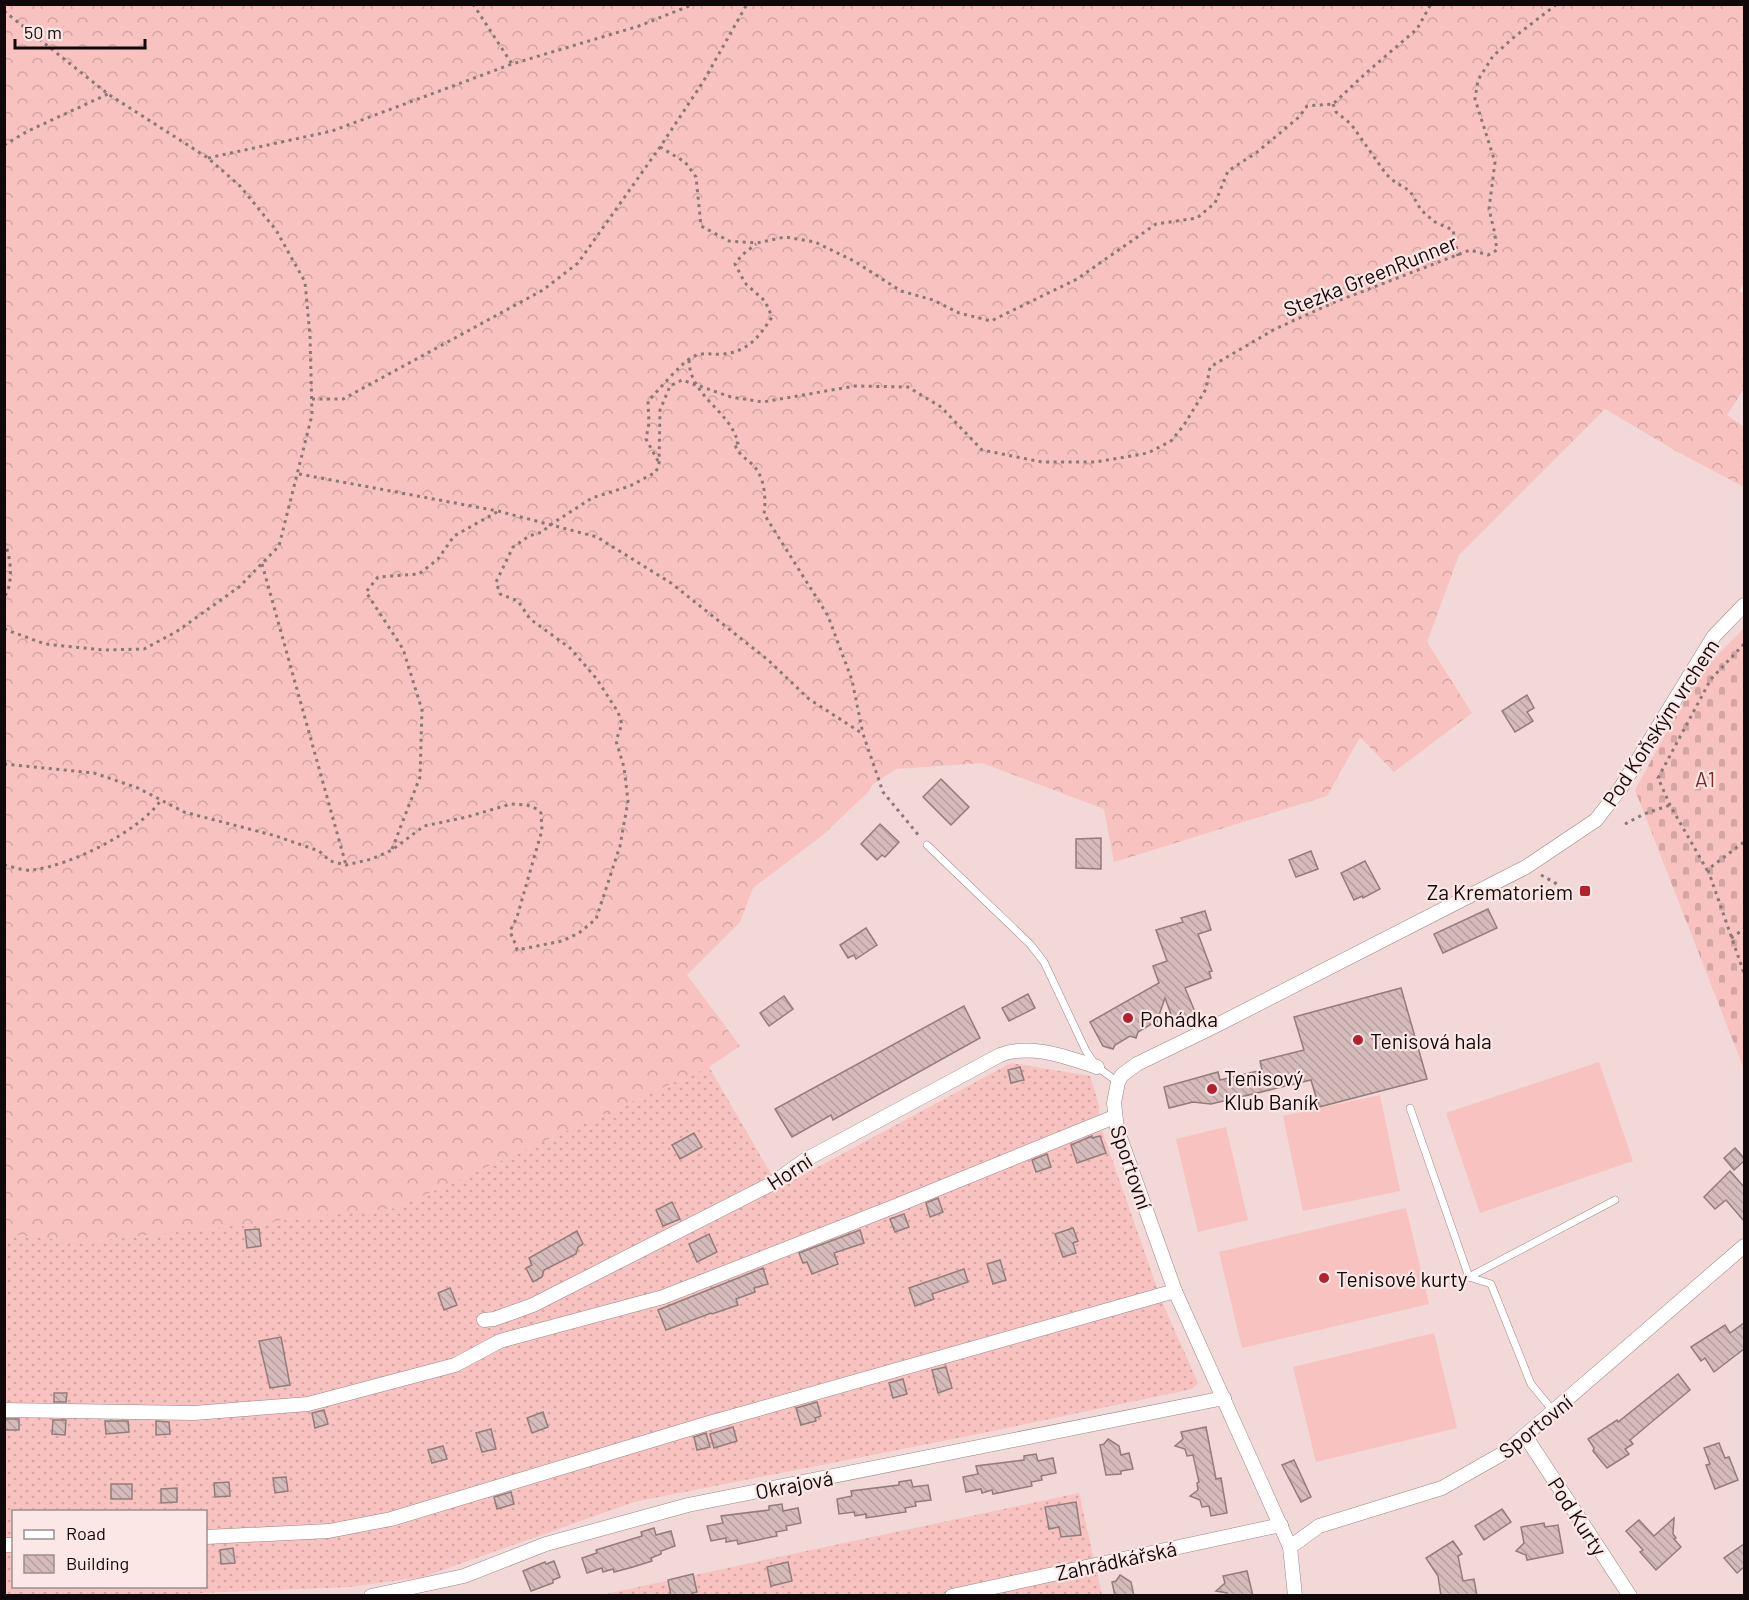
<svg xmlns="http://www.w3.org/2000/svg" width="1749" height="1600" font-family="Barlow,sans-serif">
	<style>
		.forest { fill: url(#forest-crowns) }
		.cemetery { fill: url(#cemetery-stones) }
		.garden { fill: url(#garden-dots); fill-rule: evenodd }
		.pitch { fill: #f7c2bf }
		.building { fill: url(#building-back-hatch); stroke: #937c7a; stroke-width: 1.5 }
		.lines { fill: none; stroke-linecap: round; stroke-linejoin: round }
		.service-casing { stroke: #9c8584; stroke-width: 8 }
		.minor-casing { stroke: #9c8584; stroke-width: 15 }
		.path { stroke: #8a7878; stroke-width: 3; stroke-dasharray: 3 4.5; stroke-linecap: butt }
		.service { stroke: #fff; stroke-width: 7 }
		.minor { stroke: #fff; stroke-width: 14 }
		.poi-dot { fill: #b32130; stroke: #fbe7e5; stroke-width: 2 }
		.labels { text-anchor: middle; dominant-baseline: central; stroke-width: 4.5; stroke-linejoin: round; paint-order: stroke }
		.street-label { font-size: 21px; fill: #110909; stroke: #fbe7e5 }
		.park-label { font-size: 21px; fill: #7f2428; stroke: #fbe7e5 }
		.poi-label { font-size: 21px; fill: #110909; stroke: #fbe7e5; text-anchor: start }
	</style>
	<defs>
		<pattern id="forest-crowns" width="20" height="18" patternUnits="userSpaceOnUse" patternTransform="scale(1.5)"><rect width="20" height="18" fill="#f7c2bf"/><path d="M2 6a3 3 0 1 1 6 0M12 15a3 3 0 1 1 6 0" fill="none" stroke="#d3a5a3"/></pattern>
		<pattern id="cemetery-stones" width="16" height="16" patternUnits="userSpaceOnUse" patternTransform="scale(1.5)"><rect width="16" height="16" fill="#f7c2bf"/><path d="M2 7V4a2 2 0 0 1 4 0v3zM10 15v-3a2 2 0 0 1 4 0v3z" fill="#d3a5a3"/></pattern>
		<pattern id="garden-dots" width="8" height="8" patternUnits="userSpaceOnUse" patternTransform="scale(1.5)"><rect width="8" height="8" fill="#f7c2bf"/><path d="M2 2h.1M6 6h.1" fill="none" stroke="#d3a5a3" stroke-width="1.8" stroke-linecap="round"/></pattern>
		<pattern id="building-back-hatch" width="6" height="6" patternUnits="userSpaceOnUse" patternTransform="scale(1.5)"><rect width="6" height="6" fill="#d5bcbb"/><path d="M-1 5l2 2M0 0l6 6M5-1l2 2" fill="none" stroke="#b6a09f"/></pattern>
	</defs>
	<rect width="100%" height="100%" fill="#f2d8d7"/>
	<polygon class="forest" points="4,5 1744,5 1744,283 1739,291 1744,294 1744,389 1727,415 1744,427 1744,487 1676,451 1605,409 1459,555 1427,642 1472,713 1394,772 1360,737 1327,796 1114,862 1104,809 982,763 896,769 873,784 869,791 824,834 753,888 740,922 687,975 740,1046 709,1067 396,1208 87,1242 5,1234"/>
	<polygon class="cemetery" points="1744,628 1744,1069 1635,790 1698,675"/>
	<g class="garden">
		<path d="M1011,1063l79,13 9,29v17l63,180 36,81 -6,6 -204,43 -354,70 -211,75 -74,10 -196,8h-148l-1,-361 83,8 309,-34 313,-141 70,121zM14,1512h192v74h-192z"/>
		<polygon points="1079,1493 1102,1595 596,1596"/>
	</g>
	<g class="pitch">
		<polygon points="1599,1062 1633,1161 1480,1213 1446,1113"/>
		<polygon points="1380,1095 1400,1191 1303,1211 1283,1116"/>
		<polygon points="1226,1127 1248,1220 1198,1232 1176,1139"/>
		<polygon points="1406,1208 1429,1304 1242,1348 1219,1252"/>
		<polygon points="1434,1333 1457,1428 1316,1462 1293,1367"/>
	</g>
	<g class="building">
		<polygon points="1527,695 1534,708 1527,712 1533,721 1515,732 1502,711"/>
		<polygon points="941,779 969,807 951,825 923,797"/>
		<polygon points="880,824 899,842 885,857 882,855 877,860 861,844"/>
		<polygon points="1101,838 1101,869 1076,868 1076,839"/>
		<polygon points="1311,851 1318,869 1296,877 1289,860"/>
		<polygon points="1365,861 1380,889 1363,898 1362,896 1354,900 1341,873"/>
		<polygon points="1488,909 1497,928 1443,953 1434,934"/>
		<polygon points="1205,911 1211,930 1198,934 1212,971 1209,972 1211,978 1185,988 1196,1014 1174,1022 1165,998 1156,1024 1153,1023 1138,1032 1136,1038 1130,1036 1115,1045 1113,1049 1103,1046 1090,1022 1159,983 1153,966 1167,961 1156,930 1183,922 1181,918"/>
		<polygon points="866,928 877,945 856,959 854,955 848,958 840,945"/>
		<polygon points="1401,988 1427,1079 1319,1107 1311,1080 1211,1104 1193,1102 1169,1108 1164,1087 1218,1072 1220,1080 1262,1070 1260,1061 1304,1050 1294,1017"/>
		<polygon points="1028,994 1035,1008 1009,1021 1002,1008"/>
		<polygon points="784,996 793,1009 769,1026 760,1013"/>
		<polygon points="964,1006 980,1038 833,1120 831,1115 792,1137 775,1109"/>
		<polygon points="1020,1067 1024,1080 1011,1083 1008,1070"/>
		<polygon points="694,1133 702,1147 680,1159 672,1145"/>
		<polygon points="1092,1136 1092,1138 1100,1136 1106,1153 1077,1163 1071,1145"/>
		<polygon points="1735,1148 1744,1158 1744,1161 1734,1170 1724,1158"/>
		<polygon points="1047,1154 1051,1167 1036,1172 1032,1160"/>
		<polygon points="1730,1171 1744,1187 1744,1221 1726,1200 1715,1209 1704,1197"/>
		<polygon points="938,1198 943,1212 930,1217 926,1203"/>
		<polygon points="672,1202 680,1219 663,1226 656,1210"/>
		<polygon points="904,1214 909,1227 895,1232 890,1219"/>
		<polygon points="1073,1228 1078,1241 1073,1243 1076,1253 1063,1257 1055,1234"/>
		<polygon points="259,1229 261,1246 247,1248 245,1230"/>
		<polygon points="860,1230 864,1243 834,1253 838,1264 812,1274 807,1262 803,1263 799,1253"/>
		<polygon points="577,1231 583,1244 578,1247 576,1254 544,1270 542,1277 533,1282 526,1268 532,1265 529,1258"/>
		<polygon points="709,1234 717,1252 697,1262 689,1244"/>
		<polygon points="1000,1260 1006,1280 993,1284 987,1264"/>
		<polygon points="763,1268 768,1284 754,1288 755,1292 736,1299 738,1305 712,1314 711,1313 666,1330 658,1310"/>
		<polygon points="964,1269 968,1282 932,1294 934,1299 915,1306 909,1288"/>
		<polygon points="450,1288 457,1305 444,1310 438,1293"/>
		<polygon points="1744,1323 1744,1349 1714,1372 1705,1358 1701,1361 1691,1347 1725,1325 1730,1333"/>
		<polygon points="281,1337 290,1385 270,1388 259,1341"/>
		<polygon points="946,1367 952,1388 938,1393 932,1370"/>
		<polygon points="1678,1374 1690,1390 1630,1440 1633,1444 1625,1449 1629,1454 1607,1468 1593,1451 1594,1448 1588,1439 1617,1420 1618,1422"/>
		<polygon points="903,1379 907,1394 893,1398 889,1383"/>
		<polygon points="54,1393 67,1393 66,1402 54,1402"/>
		<polygon points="817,1402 821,1416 815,1418 816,1421 801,1425 796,1408"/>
		<polygon points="324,1410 328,1424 315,1428 312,1413"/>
		<polygon points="543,1412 548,1427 532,1433 527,1418"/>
		<rect x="4" y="1419" width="15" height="11"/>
		<polygon points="53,1420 66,1420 65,1435 52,1434"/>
		<polygon points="105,1421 128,1421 129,1432 106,1434"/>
		<polygon points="156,1421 169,1422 170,1434 156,1435"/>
		<polygon points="733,1427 737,1441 714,1448 710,1434"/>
		<polygon points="1206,1427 1216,1479 1221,1478 1227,1513 1211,1516 1209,1506 1202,1507 1200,1500 1190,1496 1198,1490 1197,1483 1199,1482 1193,1455 1187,1456 1185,1449 1175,1446 1183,1439 1181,1432"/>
		<polygon points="491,1429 496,1449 482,1452 476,1433"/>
		<polygon points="706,1433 710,1447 697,1450 694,1437"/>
		<polygon points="1108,1439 1119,1446 1121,1455 1129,1453 1133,1469 1121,1471 1121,1474 1106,1475 1100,1445 1104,1444"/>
		<polygon points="1719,1443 1725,1458 1729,1457 1738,1480 1715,1489 1706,1465 1710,1464 1704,1448"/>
		<polygon points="443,1446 447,1459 432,1463 428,1450"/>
		<polygon points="1036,1454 1038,1461 1053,1458 1056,1473 1041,1476 1042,1480 1031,1482 1032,1486 1017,1489 993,1494 992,1490 982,1493 981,1489 966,1492 963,1477 978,1474 976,1466 1024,1460 1024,1456"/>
		<polygon points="1294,1460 1311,1497 1301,1502 1282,1465"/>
		<polygon points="286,1477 288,1491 275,1493 273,1478"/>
		<polygon points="911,1480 913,1487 928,1485 931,1500 915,1502 916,1506 905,1508 906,1512 866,1518 866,1514 855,1516 854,1512 839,1514 837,1499 852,1496 851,1491 899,1485 899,1482"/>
		<polygon points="229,1482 230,1496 215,1497 214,1483"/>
		<rect x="111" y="1484" width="21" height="15"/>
		<polygon points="177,1488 177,1502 161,1503 161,1489"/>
		<polygon points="511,1492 514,1504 497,1509 494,1497"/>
		<polygon points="1076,1502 1081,1535 1061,1537 1059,1527 1049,1529 1045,1507"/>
		<polygon points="782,1504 783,1511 798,1508 801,1523 786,1526 787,1530 776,1532 777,1536 738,1544 737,1540 726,1542 726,1538 711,1541 707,1526 723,1523 721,1516 769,1510 769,1506"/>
		<polygon points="1502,1509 1511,1522 1484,1540 1475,1526"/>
		<polygon points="1674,1518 1673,1534 1676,1538 1674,1539 1681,1547 1656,1570 1640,1552 1643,1550 1626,1531 1639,1520 1654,1536"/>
		<polygon points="1544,1523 1545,1527 1558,1525 1563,1553 1527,1560 1526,1555 1516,1551 1524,1543 1521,1527"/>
		<polygon points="654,1528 656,1535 671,1531 675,1546 661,1551 661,1554 651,1558 652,1561 633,1567 614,1572 613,1569 603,1572 602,1568 587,1573 582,1558 597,1553 596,1550 642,1536 641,1532"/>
		<polygon points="1453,1541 1462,1554 1458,1556 1463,1581 1474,1579 1477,1596 1441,1596 1438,1576 1426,1558"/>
		<polygon points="1744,1544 1744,1567 1737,1573 1724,1558"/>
		<polygon points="233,1548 235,1563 221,1564 220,1550"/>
		<polygon points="554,1561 560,1577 553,1580 553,1583 531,1591 523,1571 545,1562 546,1564"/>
		<polygon points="788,1562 792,1581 771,1586 767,1567"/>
		<polygon points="1247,1571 1253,1596 1227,1596 1227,1593 1216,1591 1225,1583 1223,1576"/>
		<polygon points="693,1574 697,1592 692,1593 692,1596 671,1596 668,1580"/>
		<polygon points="1120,1575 1131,1582 1134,1596 1115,1596 1112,1582 1116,1581"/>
	</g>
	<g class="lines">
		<defs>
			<g id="service">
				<polyline points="927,845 1030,944 1044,962 1086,1051 1097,1067 1118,1082"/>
				<polyline points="1410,1108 1469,1277 1491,1284 1531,1384 1554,1412"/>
				<polyline points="1469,1277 1615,1200"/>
			</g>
			<g id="minor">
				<path d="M484,1320l10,-1 39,-14 240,-122 32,-23 195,-105c31,-12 66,2 97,12"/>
				<polyline points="4,1410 194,1413 308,1404 455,1365 500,1341 663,1297 893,1207 1114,1117"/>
				<polyline points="1526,1437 1630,1596"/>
				<polyline points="206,1537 329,1531 391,1519 709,1423 1175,1291"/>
				<polyline points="4,1545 14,1545"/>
				<polyline points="1290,1547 1319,1526 1442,1488 1507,1451 1744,1246"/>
				<polyline points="371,1596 464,1576 546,1544 688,1505 1224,1398"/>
				<polyline points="952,1596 1281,1525"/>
				<polyline points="1295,1596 1290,1547 1175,1291 1117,1129 1114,1103 1118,1082 1122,1075 1137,1064 1217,1025 1526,867 1596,820 1620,789 1714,636 1744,605"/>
			</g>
		</defs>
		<use href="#service" class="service-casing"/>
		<use href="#minor" class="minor-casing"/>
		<g class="path">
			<polyline points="473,4 512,64"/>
			<polyline points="4,11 108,94 208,158 240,186 276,230 305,282 310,336 312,415 279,546 239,587 176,632 144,649 104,650 45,644 4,629"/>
			<polyline points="1333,104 1336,112 1351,124 1386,174 1395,182 1410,191 1421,210 1435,222 1453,230 1458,256"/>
			<polyline points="4,145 28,131 108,94"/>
			<polyline points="660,147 685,162 696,177 701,226 729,241 757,243 785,237 815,242 854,261 901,291 933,300 959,313 991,321 1077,279 1156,224 1197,218 1215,203 1228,171 1256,153 1299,117 1307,106 1333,104 1366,73 1417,29 1431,4"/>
			<polyline points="208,158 332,131 512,64 639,26 694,4"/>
			<path d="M689,360c1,37 41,50 49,83h-4c7,17 18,17 24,29 7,11 8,29 6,42l64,102 24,64 11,54"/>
			<polyline points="312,399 343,399 543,290 578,263 660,147 703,82 747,4"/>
			<path d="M658,461l-12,-22 3,-16 -1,-22c11,-11 31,-36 43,-43 11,-7 20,-3 31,-4 26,-2 37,-17 50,-37l-7,-16 -20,-18 -10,-19 7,-9 14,-11"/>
			<polyline points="299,474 498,511 597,537 671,583 768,660 809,699 863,734 883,792 920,837"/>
			<path d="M4,542c7,13 10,43 0,55"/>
			<polyline points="262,564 346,865"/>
			<polyline points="1744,644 1711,679 1658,778 1670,805 1707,870 1744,842"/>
			<path d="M4,764l90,9 44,15 46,24 92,24 43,15 11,10 16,4 26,-6 20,-9 32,-24 43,-9 44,-13 16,1 10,4 4,4 1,17 -25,87 -7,14c2,7 6,12 7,19l45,-9 17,-8 17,-14 24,-73 8,-45 -4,-34 -8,-26 6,-17 -4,-12 -22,-34 -26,-30 -40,-29 -12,-18 -18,-7 -4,-12 17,-35 16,-11 13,-4 8,-7 42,-27 38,-12 26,-14 3,-8 1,-54 10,-24 12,-6 49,17 32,5 92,-16 53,1 33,20 41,43 60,12h54l52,-9 23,-12 13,-16 22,-36 4,-22 65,-38 60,-27 135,-52 18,5 9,-5 -3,-20 -5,-21 6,-47 -20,-63 3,-19 15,-24 20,-18 44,-34"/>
			<polyline points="1625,824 1644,814 1670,805"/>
			<polyline points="392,849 420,777 422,710 403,649 366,592 378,577 419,574 438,559 454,536 497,512"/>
			<path d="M4,865c9,2 20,6 28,5 38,-4 108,-39 129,-70"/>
			<polyline points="1708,870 1744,973"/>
			<polyline points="1541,875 1557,884"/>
			<polyline points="1731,938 1744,929"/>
		</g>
		<use href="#service" class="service"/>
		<use href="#minor" class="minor"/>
	</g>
	<g class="poi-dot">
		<rect x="1579" y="885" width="12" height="12" rx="3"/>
		<circle cx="1128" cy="1018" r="6"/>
		<circle cx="1358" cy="1040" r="6"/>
		<circle cx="1212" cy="1089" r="6"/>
		<circle cx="1324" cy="1278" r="6"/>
	</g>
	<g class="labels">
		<g class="street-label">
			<text transform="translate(1370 275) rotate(-22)">Stezka GreenRunner</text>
			<text transform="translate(1660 722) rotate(-57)">Pod Koňským vrchem</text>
			<text transform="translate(1132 1167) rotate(71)">Sportovní</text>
			<text transform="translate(789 1171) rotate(-33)">Horní</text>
			<text transform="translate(1535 1426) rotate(-39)">Sportovní</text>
			<text transform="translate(794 1484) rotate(-11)">Okrajová</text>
			<text transform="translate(1578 1516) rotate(57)">Pod Kurty</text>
			<text transform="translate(1116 1560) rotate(-12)">Zahrádkářská</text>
		</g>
		<g class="park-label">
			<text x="1705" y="778">A1</text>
		</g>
		<g class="poi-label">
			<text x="1573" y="891" text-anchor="end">Za Krematoriem</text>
			<text x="1140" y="1018">Pohádka</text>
			<text x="1370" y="1040">Tenisová hala</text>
			<text x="1224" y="1077">Tenisový<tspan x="1224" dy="24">Klub Baník</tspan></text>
			<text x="1336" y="1278">Tenisové kurty</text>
		</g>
	</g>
	<rect width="1749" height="1600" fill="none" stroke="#110909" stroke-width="12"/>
	<rect x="12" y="1510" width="195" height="78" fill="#fbe7e5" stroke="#9d8e8d" stroke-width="1.5"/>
	<rect x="24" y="1530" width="30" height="9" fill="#ffffff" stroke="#9d8e8d" stroke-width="1.5"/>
	<text x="66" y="1540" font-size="18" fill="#110909">Road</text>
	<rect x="24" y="1555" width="30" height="18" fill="url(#building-back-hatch)" stroke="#9d8e8d" stroke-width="1.5"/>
	<text x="66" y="1570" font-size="18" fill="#110909">Building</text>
	<path d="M15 39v9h130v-9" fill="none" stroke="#110909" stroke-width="3"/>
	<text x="24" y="39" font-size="18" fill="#110909" stroke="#fbe7e5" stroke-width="4.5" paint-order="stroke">50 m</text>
</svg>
